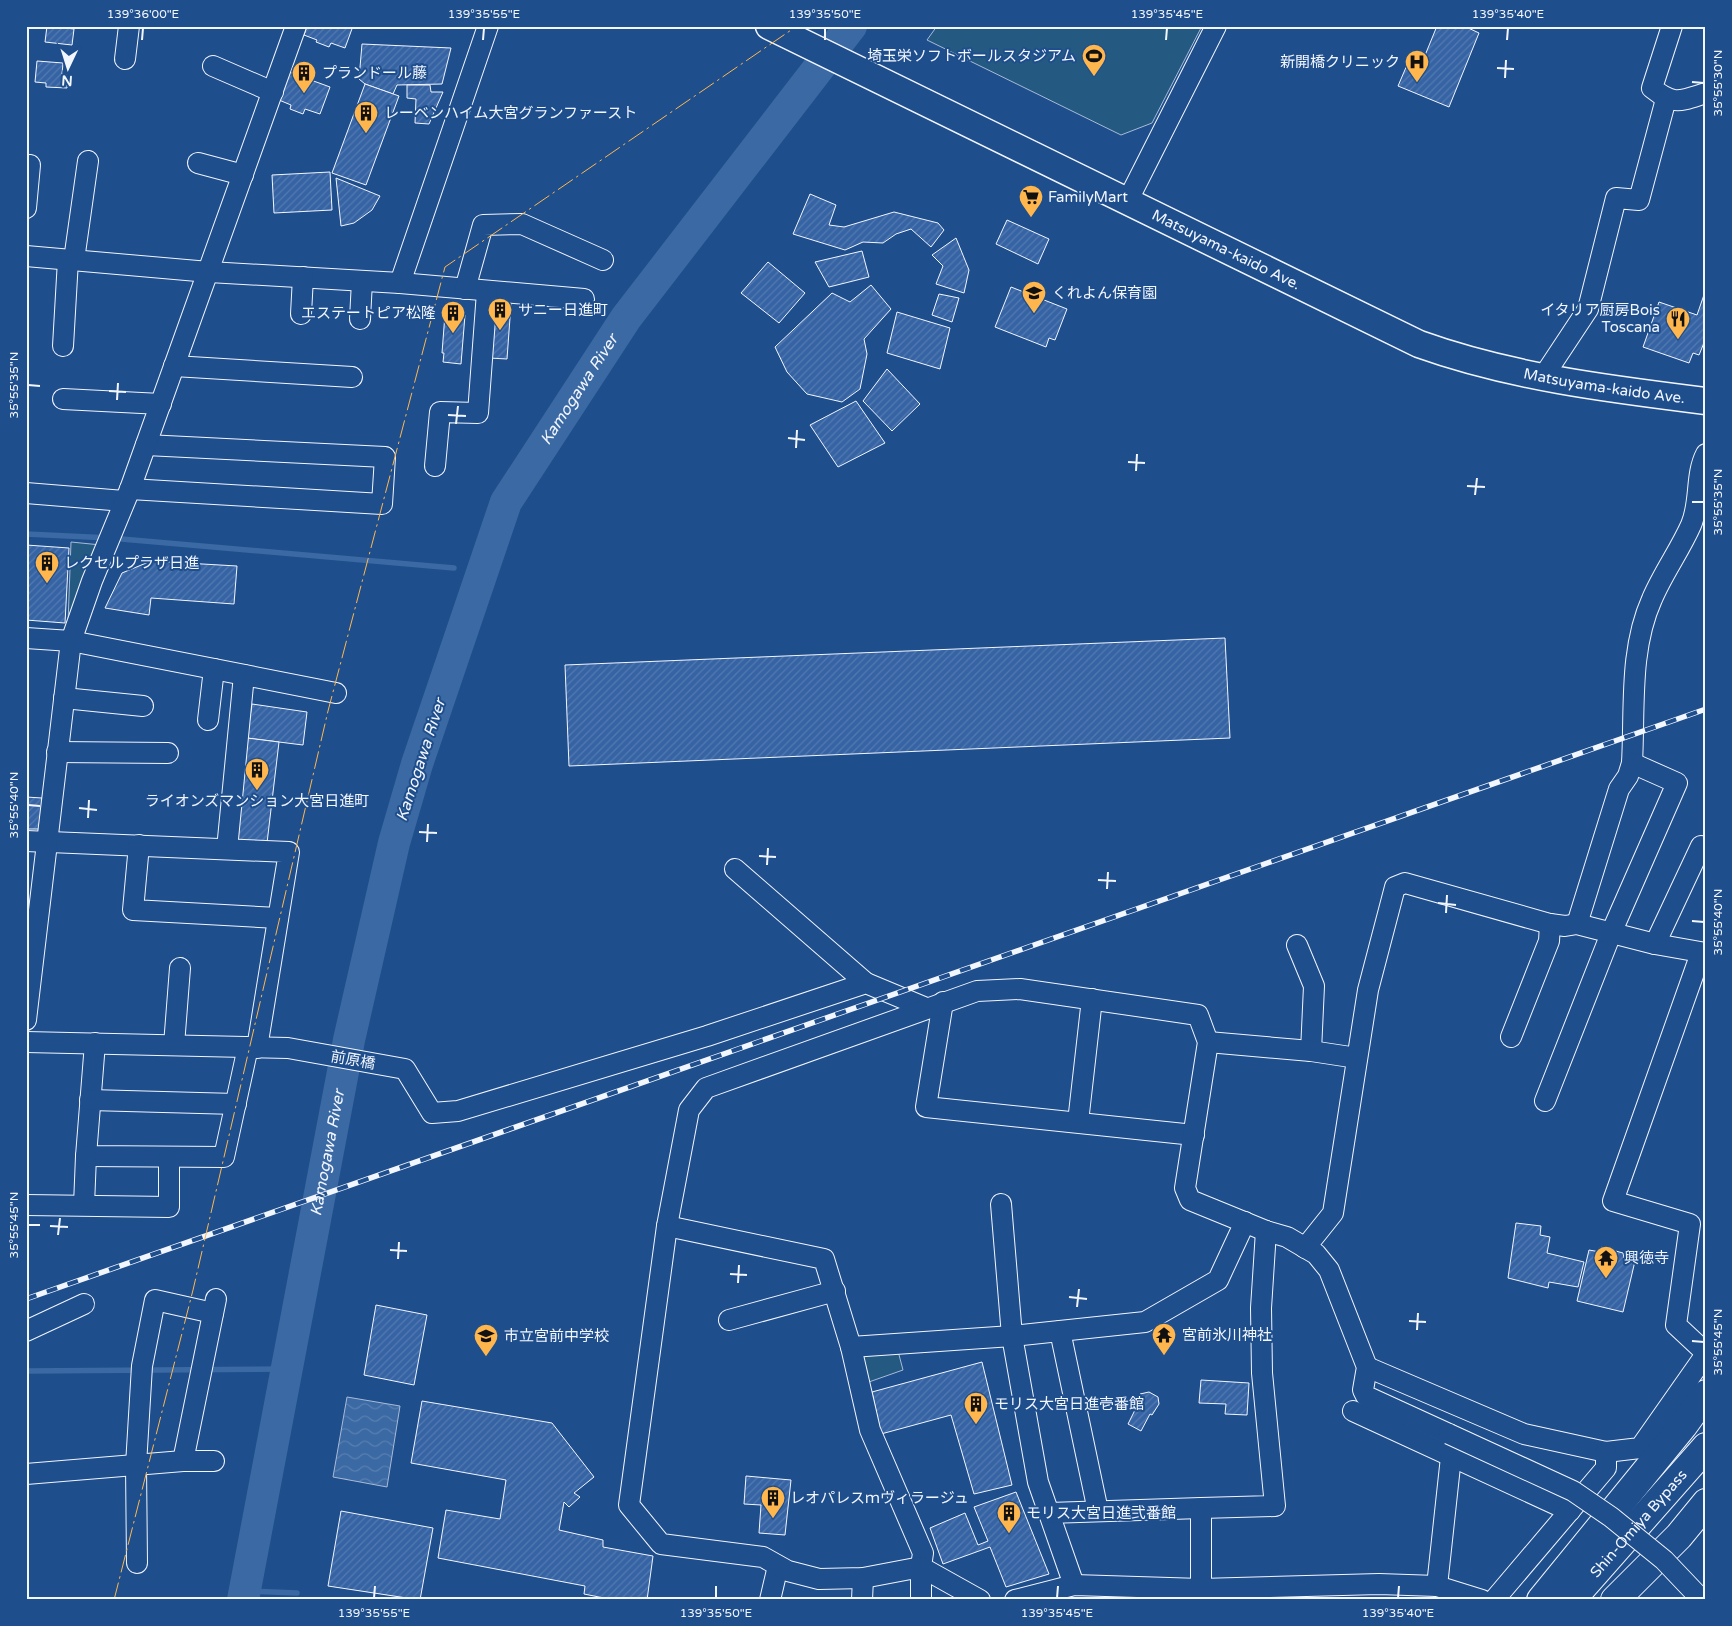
<svg xmlns="http://www.w3.org/2000/svg" width="1732" height="1626" font-family="'Varela Round','Noto Sans JP',sans-serif">
	<style>
		.green { fill: #245a82; stroke: #a8bbd7 }
		.water { fill: url(#water-waves); stroke: #a8bbd7 }
		.lines { fill: none; stroke-linecap: round; stroke-linejoin: round }
		.stream { stroke: #3b69a3; stroke-width: 5.5 }
		.river { stroke: #3b69a3; stroke-width: 32 }
		.building { fill: url(#building-hatch); stroke: #f2f6ff }
		.minor-casing { stroke: #f2f6ff; stroke-width: 22 }
		.major-casing { stroke: #f2f6ff; stroke-width: 29 }
		.highway-casing { stroke: #f2f6ff; stroke-width: 30 }
		.minor { stroke: #1f4e8c; stroke-width: 20 }
		.major { stroke: #1f4e8c; stroke-width: 26 }
		.highway { stroke: #1f4e8c; stroke-width: 28 }
		.rail-casing { stroke: #f2f6ff; stroke-width: 5.5 }
		.rail { stroke: #1f4e8c; stroke-width: 4; stroke-dasharray: 11; stroke-linecap: butt }
		.minor-bridge-casing { stroke: #f2f6ff; stroke-width: 22; stroke-linecap: butt }
		.minor-bridge { stroke: #1f4e8c; stroke-width: 20 }
		.power { stroke: #ffb74d; stroke-width: 1; stroke-dasharray: 18 4 2.5 4; stroke-linecap: butt }
		.ticks { fill: none; stroke: #f2f6ff; stroke-width: 2 }
		.labels { text-anchor: middle; dominant-baseline: central; stroke-width: 4; stroke-linejoin: round; paint-order: stroke }
		.poi-label { font-size: 15px; fill: #f2f6ff; stroke: #1f4e8c; text-anchor: start }
		.street-label { font-size: 15px; fill: #f2f6ff; stroke: #1f4e8c }
		.water-label { font-size: 16px; font-style: italic; fill: #f2f6ff; stroke: #1f4e8c }
		.neatline { fill: none; stroke: #f2f6ff; stroke-width: 2 }
		.ticks-label { font-size: 12px; text-anchor: middle; fill: #f2f6ff }
	</style>
	<defs>
		<pattern id="water-waves" width="16" height="10" patternUnits="userSpaceOnUse" patternTransform="scale(1.25)"><rect width="16" height="10" fill="#3b69a3"/><path d="M0 5q4-4 8 0t8 0" fill="none" stroke="#587fb1"/></pattern>
		<pattern id="building-hatch" width="6" height="6" patternUnits="userSpaceOnUse" patternTransform="scale(1.25)"><rect width="6" height="6" fill="#3563a3"/><path d="M-1 1l2-2M0 6l6-6M5 7l2-2" fill="none" stroke="#537ab1"/></pattern>
	</defs>
	<rect width="100%" height="100%" fill="#1f4e8c"/>
	<g class="green">
		<polygon points="937,26 1202,26 1152,123 1121,135 927,40"/>
		<polygon points="71,542 101,545 68,623"/>
		<polygon points="898,1351 903,1370 866,1383 860,1352"/>
	</g>
	<polygon class="water" points="347,1397 400,1406 387,1487 333,1477"/>
	<g class="lines">
		<g class="stream">
			<polyline points="26,534 110,538 454,568"/>
			<polyline points="26,1371 288,1369"/>
			<polyline points="246,1591 297,1593"/>
		</g>
		<path class="river" id="s1" d="M243,1600l106,-560 45,-197 23,-79 89,-262 120,-184 225,-292"/>
	</g>
	<g class="building">
		<polygon points="47,26 74,29 72,45 45,42"/>
		<polygon points="307,26 353,26 345,48 331,43 329,47 316,42 317,40 304,35"/>
		<polygon points="1437,26 1464,26 1479,33 1449,107 1398,86 1407,65 1419,70"/>
		<polygon points="362,44 451,48 442,84 397,85 393,94 365,84 359,79"/>
		<polygon points="37,61 63,63 62,74 67,75 67,88 46,87 46,83 35,82"/>
		<polygon points="289,72 330,87 320,114 305,109 303,114 290,109 291,105 279,100"/>
		<polygon points="365,84 399,96 366,185 332,173"/>
		<polygon points="407,85 430,85 431,92 443,92 429,124 415,123 416,99 407,98"/>
		<polygon points="330,172 332,210 274,213 272,175"/>
		<polygon points="336,178 380,196 372,210 354,223 341,226"/>
		<polygon points="810,194 836,205 829,225 844,227 894,212 938,223 944,230 931,247 911,229 896,234 883,243 863,242 845,250 793,234"/>
		<polygon points="1007,220 1049,239 1038,264 996,244"/>
		<polygon points="956,238 969,270 964,293 936,284 943,266 932,255"/>
		<polygon points="862,251 869,277 829,287 815,262"/>
		<polygon points="768,262 805,293 779,323 741,293"/>
		<polygon points="871,285 891,309 864,339 867,354 860,389 842,402 807,394 787,372 775,347 832,293 850,302"/>
		<polygon points="1011,287 1067,309 1055,340 1049,338 1046,347 995,327"/>
		<polygon points="1706,289 1706,338 1699,355 1693,353 1689,363 1643,347 1659,302 1697,315"/>
		<polygon points="939,294 959,298 952,322 932,315"/>
		<polygon points="493,303 511,304 507,359 489,358"/>
		<polygon points="897,312 950,328 940,369 887,353"/>
		<polygon points="445,314 465,315 461,364 443,362 444,353 442,353"/>
		<polygon points="887,369 920,404 892,431 863,401"/>
		<polygon points="856,401 885,443 838,467 810,425"/>
		<polygon points="26,545 69,548 65,623 26,620"/>
		<polygon points="151,561 237,566 234,604 151,598 149,615 105,608 122,573"/>
		<polygon points="1225,638 1230,738 569,766 565,665"/>
		<polygon points="252,704 307,712 303,745 247,738"/>
		<polygon points="247,738 279,742 267,843 235,839"/>
		<polygon points="26,797 42,798 40,829 26,829"/>
		<polygon points="1516,1223 1541,1226 1540,1235 1550,1237 1547,1253 1584,1262 1578,1287 1549,1282 1548,1288 1508,1278"/>
		<polygon points="1601,1247 1623,1253 1624,1258 1635,1261 1623,1312 1577,1301 1589,1250 1600,1252"/>
		<polygon points="376,1305 427,1315 414,1385 364,1375"/>
		<polygon points="982,1362 1012,1485 974,1494 951,1415 881,1434 872,1392"/>
		<polygon points="1201,1380 1249,1383 1247,1415 1225,1414 1226,1404 1199,1403"/>
		<polygon points="1149,1392 1158,1397 1159,1404 1152,1415 1150,1414 1141,1431 1128,1424 1137,1406 1135,1404 1140,1394"/>
		<polygon points="422,1401 552,1423 594,1477 574,1493 580,1497 569,1507 564,1502 559,1530 603,1540 603,1547 653,1556 647,1600 614,1600 584,1594 585,1586 438,1558 446,1510 500,1519 506,1480 411,1463"/>
		<polygon points="746,1476 791,1480 785,1535 759,1533 761,1505 744,1504"/>
		<polygon points="1016,1492 1049,1574 1006,1587 990,1547 943,1564 930,1528 965,1513 978,1545 988,1541 974,1507"/>
		<polygon points="341,1511 433,1528 420,1600 328,1586"/>
	</g>
	<g class="lines">
		<defs>
			<g id="minor">
				<path d="M1672,26l-20,62c22,18 28,13 54,5"/>
				<polyline points="125,59 129,26"/>
				<polyline points="213,66 273,92"/>
				<polyline points="198,163 243,175"/>
				<polyline points="1128,200 1216,26"/>
				<polyline points="26,208 30,165"/>
				<polyline points="26,256 209,272 400,283 584,299"/>
				<polyline points="74,260 88,161"/>
				<polyline points="400,283 488,26"/>
				<polyline points="465,289 483,225 522,224 603,260"/>
				<polyline points="301,314 303,277"/>
				<polyline points="360,319 362,281"/>
				<polyline points="63,346 68,260"/>
				<polyline points="174,366 352,377"/>
				<polyline points="1543,377 1588,309 1616,198 1639,200 1666,99"/>
				<polyline points="63,399 161,404"/>
				<polyline points="435,466 440,412 478,413 487,292"/>
				<polyline points="130,489 382,504 385,457 146,445"/>
				<polyline points="26,493 124,501"/>
				<polyline points="26,638 71,641 336,693"/>
				<polyline points="64,698 143,706"/>
				<polyline points="208,720 214,669"/>
				<polyline points="57,752 168,753"/>
				<polyline points="26,841 289,852 257,1048"/>
				<polyline points="139,845 133,910 278,918"/>
				<polyline points="227,849 244,675"/>
				<polyline points="735,869 866,983"/>
				<path d="M1577,924l42,-135 9,-13 4,-13c3,-54 -3,-113 20,-164 11,-26 28,-49 39,-74 10,-23 4,-50 15,-71"/>
				<polyline points="1655,944 1701,846"/>
				<polyline points="1297,945 1314,986 1311,1051"/>
				<polyline points="1701,953 1613,1201 1690,1224 1676,1325 1706,1353"/>
				<polyline points="943,1002 926,1107 1194,1135"/>
				<polyline points="26,1020 71,641 92,581 130,489 296,26"/>
				<polyline points="1511,1037 1549,941 1550,924"/>
				<polyline points="26,1042 288,1048 405,1069 432,1113 458,1111 707,1036 866,983 926,1008"/>
				<polyline points="1208,1042 1311,1051 1357,1058"/>
				<polyline points="95,1043 86,1156 224,1157 248,1047"/>
				<polyline points="174,1045 180,968"/>
				<polyline points="90,1100 236,1104"/>
				<polyline points="1545,1101 1612,931 1677,783 1632,763"/>
				<polyline points="1078,1122 1092,999"/>
				<polyline points="1001,1204 1012,1336 1038,1482 1074,1585"/>
				<polyline points="26,1205 169,1207 169,1157"/>
				<polyline points="84,1205 86,1156"/>
				<polyline points="667,1226 824,1259 851,1347 870,1430 923,1553 921,1567 980,1600"/>
				<polyline points="1305,1248 1333,1213 1368,990 1395,887 1405,883 1550,924 1565,926 1577,924 1655,944 1706,953"/>
				<polyline points="729,1320 835,1291"/>
				<polyline points="26,1331 84,1304"/>
				<polyline points="1060,1331 1098,1511"/>
				<polyline points="851,1347 1012,1336 1145,1322 1218,1280 1245,1222"/>
				<polyline points="1367,1367 1524,1434 1606,1452 1640,1448 1706,1354"/>
				<polyline points="1353,1411 1570,1511"/>
				<polyline points="183,1461 216,1299"/>
				<polyline points="26,1474 183,1461 214,1461"/>
				<polyline points="1049,1513 1201,1508"/>
				<polyline points="137,1563 136,1465 142,1366 155,1300 213,1313"/>
				<polyline points="1437,1586 1451,1457"/>
				<polyline points="1201,1589 1201,1508 1275,1506 1262,1373 1261,1308 1266,1231"/>
				<polyline points="770,1600 778,1566"/>
				<polyline points="862,1600 863,1578"/>
				<polyline points="921,1600 921,1567 863,1578 819,1579 788,1571 763,1557 661,1544 629,1505 667,1226 689,1110 706,1088 977,991 1020,989 1198,1015 1208,1042 1185,1188 1190,1200 1266,1231 1287,1237 1316,1254 1329,1270 1367,1367 1363,1390 1366,1396 1449,1434"/>
				<polyline points="1015,1600 1074,1585 1201,1589 1379,1584 1437,1586 1482,1600"/>
				<polyline points="1494,1600 1606,1468 1606,1452"/>
			</g>
			<g id="major">
				<path id="s2" d="M769,26l650,318c92,33 190,45 287,57"/>
			</g>
			<g id="highway">
				<polyline points="1541,1600 1683,1426 1706,1394"/>
				<path id="s3" d="M1571,1600l135,-153"/>
				<polyline points="1615,1600 1679,1536 1706,1503"/>
			</g>
		</defs>
		<use href="#minor" class="minor-casing"/>
		<use href="#major" class="major-casing"/>
		<use href="#highway" class="highway-casing"/>
		<use href="#minor" class="minor"/>
		<use href="#major" class="major"/>
		<use href="#highway" class="highway"/>
		<defs>
			<polyline id="rail" points="26,1299 1706,709"/>
		</defs>
		<use href="#rail" class="rail-casing"/>
		<use href="#rail" class="rail"/>
		<defs>
			<polyline id="minor-bridge" points="1449,1434 1573,1491 1611,1517 1664,1560 1702,1600"/>
		</defs>
		<use href="#minor-bridge" class="minor-bridge-casing"/>
		<use href="#minor-bridge" class="minor-bridge"/>
		<polyline class="power" points="114,1600 193,1290 328,711 445,267 797,26"/>
	</g>
	<path class="ticks" d="M142,40l1,-12M483,40l1,-12M825,40v-12M1166,40l1,-12M1507,40l1,-12M1497,68l17,1M1505,78l1,-18M1692,82l12,1M28,385l12,1M109,391l17,1M117,400l1,-17M448,415l18,1M456,424l2,-18M788,438l17,2M796,448l1,-18M1128,462l17,1M1136,471l1,-17M1467,486l18,1M1475,495l2,-17M1692,502h12M28,805l12,1M79,808l18,2M88,818l1,-18M419,832l18,1M427,842l1,-18M759,856l17,1M767,865l1,-17M1098,880l18,1M1107,889l1,-17M1438,903l18,2M1446,913l1,-18M1692,921l12,1M28,1225h12M50,1226l18,1M58,1235l2,-17M390,1250l17,1M398,1259l1,-17M730,1274l17,1M738,1283l1,-18M1069,1297l18,2M1077,1307l2,-18M1409,1321l17,1M1417,1330l1,-17M1692,1341l12,1M374,1598l1,-12M716,1598v-12M1057,1598l1,-12M1398,1598l1,-12"/>
	<defs>
		<symbol id="stadium-pin" viewBox="-11 -11 22 30"><path d="M0 17L-7.5 6A9.5 9.5 0 1 1 7.5 6Z" fill="#ffb74d" stroke="#1f4e8c"/><path d="M0-5a6.5 5 0 1 0 0 10a6.5 5 0 1 0 0-10ZM-3.5-1.8h7v3.6h-7Z" fill="#111"/></symbol>
		<symbol id="hospital-pin" viewBox="-11 -11 22 30"><path d="M0 17L-7.5 6A9.5 9.5 0 1 1 7.5 6Z" fill="#ffb74d" stroke="#1f4e8c"/><path d="M-5-5h3v3.5h4V-5h3V5h-3V1.5h-4V5h-3Z" fill="#111"/></symbol>
		<symbol id="building-pin" viewBox="-11 -11 22 30"><path d="M0 17L-7.5 6A9.5 9.5 0 1 1 7.5 6Z" fill="#ffb74d" stroke="#1f4e8c"/><path d="M-4-6H4V6H1V3H-1V6H-4ZM-2.5-4.3h1.7v1.8h-1.7ZM.8-4.3h1.7v1.8H.8ZM-2.5-1h1.7V.8h-1.7ZM.8-1h1.7V.8H.8Z" fill="#111"/></symbol>
		<symbol id="supermarket-pin" viewBox="-11 -11 22 30"><path d="M0 17L-7.5 6A9.5 9.5 0 1 1 7.5 6Z" fill="#ffb74d" stroke="#1f4e8c"/><path d="M-6-5.5h2.5l.6 2H6L4.5 2H-2.5L-4.4-4H-6ZM-1.5 3.2a1.3 1.3 0 1 0 .1 0ZM3 3.2a1.3 1.3 0 1 0 .1 0Z" fill="#111"/></symbol>
		<symbol id="school-pin" viewBox="-11 -11 22 30"><path d="M0 17L-7.5 6A9.5 9.5 0 1 1 7.5 6Z" fill="#ffb74d" stroke="#1f4e8c"/><path d="M0-5L7-2L0 1L-7-2ZM-4 1L0 2.5L4 1V4Q0 6-4 4Z" fill="#111"/></symbol>
		<symbol id="restaurant-pin" viewBox="-11 -11 22 30"><path d="M0 17L-7.5 6A9.5 9.5 0 1 1 7.5 6Z" fill="#ffb74d" stroke="#1f4e8c"/><path d="M-5-6h1v4h1v-4h1v4h1v-4h1v5L-1.5 .5V6h-2V.5L-5-1ZM5-6V6H3V1.5H1.5Q1.5-4 5-6Z" fill="#111"/></symbol>
		<symbol id="temple-pin" viewBox="-11 -11 22 30"><path d="M0 17L-7.5 6A9.5 9.5 0 1 1 7.5 6Z" fill="#ffb74d" stroke="#1f4e8c"/><path d="M0-6L5-2H3V0L6.5 2.5H4V6H1.5V3h-3V6H-4V2.5H-6.5L-3 0V-2H-5Z" fill="#111"/></symbol>
	</defs>
	<g fill-rule="evenodd">
		<use href="#stadium-pin" x="1080" y="42" width="28" height="38"/>
		<use href="#hospital-pin" x="1403" y="48" width="28" height="38"/>
		<use href="#building-pin" x="290" y="59" width="28" height="38"/>
		<use href="#building-pin" x="352" y="99" width="28" height="38"/>
		<use href="#supermarket-pin" x="1017" y="183" width="28" height="38"/>
		<use href="#school-pin" x="1020" y="279" width="28" height="38"/>
		<use href="#building-pin" x="486" y="296" width="28" height="38"/>
		<use href="#building-pin" x="439" y="299" width="28" height="38"/>
		<use href="#restaurant-pin" x="1664" y="305" width="28" height="38"/>
		<use href="#building-pin" x="33" y="549" width="28" height="38"/>
		<use href="#building-pin" x="243" y="756" width="28" height="38"/>
		<use href="#temple-pin" x="1592" y="1244" width="28" height="38"/>
		<use href="#temple-pin" x="1150" y="1321" width="28" height="38"/>
		<use href="#school-pin" x="472" y="1322" width="28" height="38"/>
		<use href="#building-pin" x="962" y="1390" width="28" height="38"/>
		<use href="#building-pin" x="759" y="1484" width="28" height="38"/>
		<use href="#building-pin" x="995" y="1499" width="28" height="38"/>
	</g>
	<g class="labels">
		<g class="poi-label">
			<text x="1076" y="56" text-anchor="end">埼玉栄ソフトボールスタジアム</text>
			<text x="1400" y="62" text-anchor="end">新開橋クリニック</text>
			<text x="322" y="73">プランドール藤</text>
			<text x="384" y="113">レーベンハイム大宮グランファースト</text>
			<text x="1048" y="197">FamilyMart</text>
			<text x="1052" y="293">くれよん保育園</text>
			<text x="518" y="310">サニー日進町</text>
			<text x="1660" y="310" text-anchor="end">イタリア厨房Bois<tspan x="1660" dy="17">Toscana</tspan></text>
			<text x="436" y="313" text-anchor="end">エステートピア松隆</text>
			<text x="64" y="563">レクセルプラザ日進</text>
			<text x="257" y="801" text-anchor="middle">ライオンズマンション大宮日進町</text>
			<text x="1624" y="1258">興徳寺</text>
			<text x="1182" y="1335">宮前氷川神社</text>
			<text x="504" y="1336">市立宮前中学校</text>
			<text x="994" y="1404">モリス大宮日進壱番館</text>
			<text x="790" y="1498">レオパレスｍヴィラージュ</text>
			<text x="1026" y="1513">モリス大宮日進弐番館</text>
		</g>
		<g class="street-label">
			<text stroke="none"><textPath href="#s2" startOffset="509">Matsuyama-kaido Ave.</textPath></text>
			<text stroke="none"><textPath href="#s2" startOffset="914">Matsuyama-kaido Ave.</textPath></text>
			<text transform="translate(353 1060) rotate(10)">前原橋</text>
			<text stroke="none"><textPath href="#s3" startOffset="102">Shin-Omiya Bypass</textPath></text>
		</g>
		<g class="water-label">
			<text stroke="none"><textPath href="#s1" startOffset="1265">Kamogawa River</textPath></text>
			<text transform="translate(421 760) rotate(-72)">Kamogawa River</text>
			<text stroke="none"><textPath href="#s1" startOffset="455">Kamogawa River</textPath></text>
		</g>
	</g>
	<rect width="1732" height="1626" fill="none" stroke="#1f4e8c" stroke-width="55"/>
	<g transform="translate(68 68) rotate(184)" stroke="#1f4e8c" stroke-width="4" paint-order="stroke">
	<path d="M0-4L9 19L0 12L-9 19Z" fill="#f2f6ff"/>
	<text y="-8" font-size="14" font-weight="bold" text-anchor="middle" fill="#f2f6ff">N</text>
	</g>
	<rect x="28" y="28" width="1676" height="1570" class="neatline"/>
	<g class="ticks-label">
		<text x="143" y="18">139°36'00"E</text>
		<text x="484" y="18">139°35'55"E</text>
		<text x="825" y="18">139°35'50"E</text>
		<text x="1167" y="18">139°35'45"E</text>
		<text x="1508" y="18">139°35'40"E</text>
		<text transform="translate(1718 83) rotate(-90)" y="4">35°55'30"N</text>
		<text transform="translate(14 385) rotate(-90)" y="4">35°55'35"N</text>
		<text transform="translate(1718 502) rotate(-90)" y="4">35°55'35"N</text>
		<text transform="translate(14 805) rotate(-90)" y="4">35°55'40"N</text>
		<text transform="translate(1718 922) rotate(-90)" y="4">35°55'40"N</text>
		<text transform="translate(14 1225) rotate(-90)" y="4">35°55'45"N</text>
		<text transform="translate(1718 1342) rotate(-90)" y="4">35°55'45"N</text>
		<text x="374" y="1617">139°35'55"E</text>
		<text x="716" y="1617">139°35'50"E</text>
		<text x="1057" y="1617">139°35'45"E</text>
		<text x="1398" y="1617">139°35'40"E</text>
	</g>
</svg>
